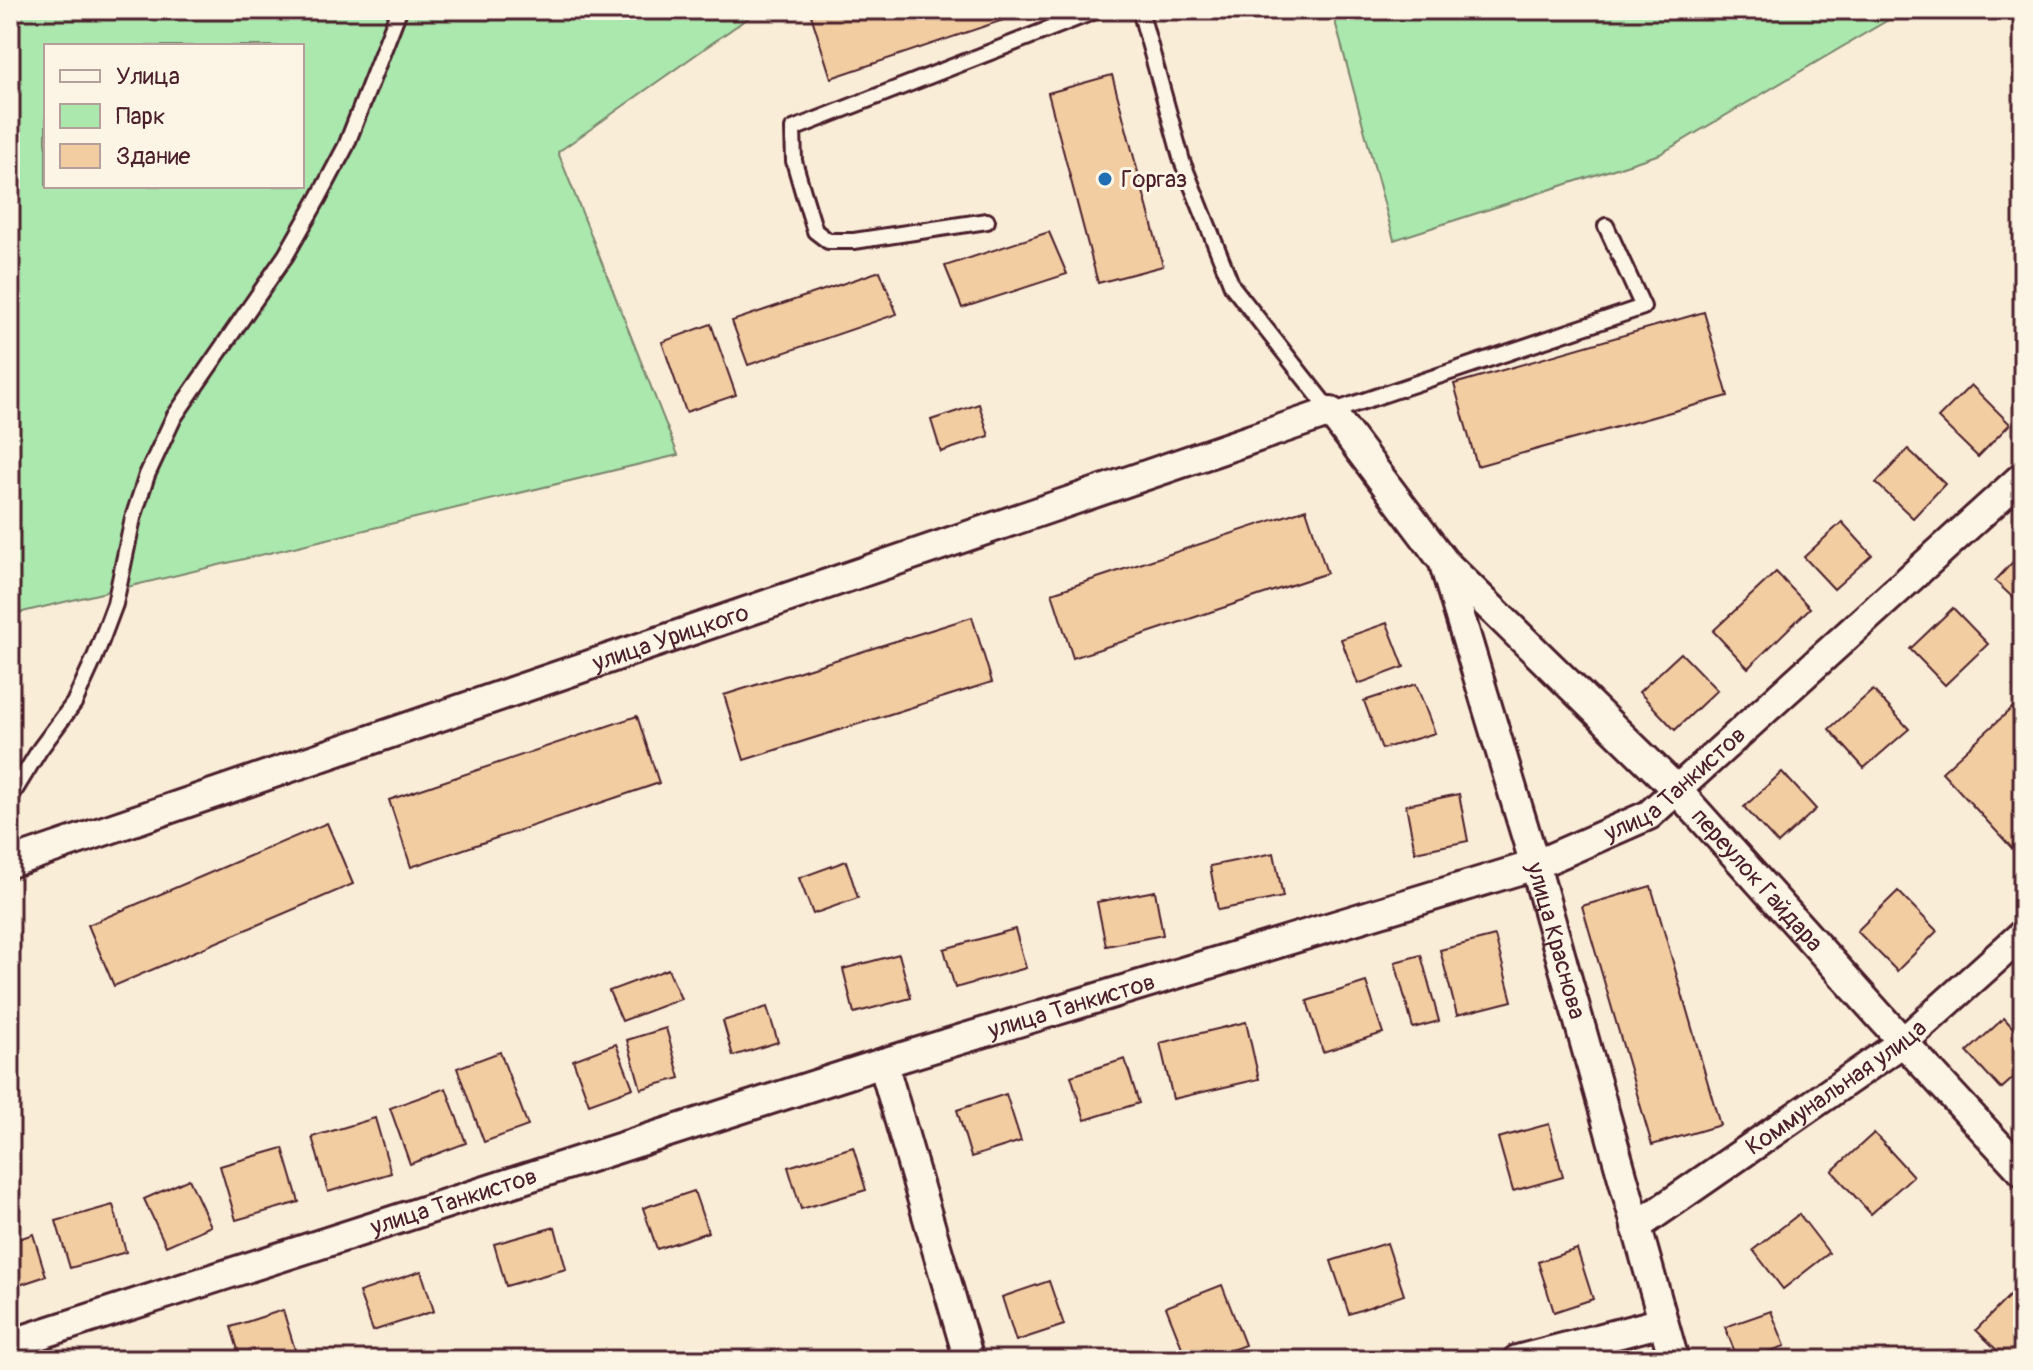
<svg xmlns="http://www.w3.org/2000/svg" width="2033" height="1370" font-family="Pangolin,sans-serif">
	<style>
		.green { fill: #aae8ae; stroke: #7a846c; stroke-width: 2; fill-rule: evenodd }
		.building { fill: #f2cda2; stroke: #4a1f2b; stroke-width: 2 }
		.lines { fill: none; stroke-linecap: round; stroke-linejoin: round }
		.lane-casing { stroke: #4a1f2b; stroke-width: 20 }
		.street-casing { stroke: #4a1f2b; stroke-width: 34 }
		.lane { stroke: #fcf5e5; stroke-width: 14 }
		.street { stroke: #fcf5e5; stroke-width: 28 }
		.poi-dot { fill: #1f6fb2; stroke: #fcf5e5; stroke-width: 3 }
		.labels { text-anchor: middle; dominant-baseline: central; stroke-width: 6; stroke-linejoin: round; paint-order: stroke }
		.poi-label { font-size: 24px; fill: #4a1f2b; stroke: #fcf5e5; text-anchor: start }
		.street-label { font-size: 24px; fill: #4a1f2b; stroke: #fcf5e5 }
	</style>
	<rect width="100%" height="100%" fill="#faedd8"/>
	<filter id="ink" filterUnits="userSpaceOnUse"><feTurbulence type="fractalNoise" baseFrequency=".0125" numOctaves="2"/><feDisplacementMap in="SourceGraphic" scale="16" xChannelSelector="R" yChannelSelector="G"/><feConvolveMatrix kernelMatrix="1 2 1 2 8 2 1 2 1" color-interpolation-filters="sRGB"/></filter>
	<g filter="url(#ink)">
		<g class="green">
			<path d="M10,10h749l-201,142 120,303 -668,160zM46,46h256v140h-256z"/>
			<polygon points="1332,10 1905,10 1660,154 1394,240"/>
		</g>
		<g class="building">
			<polygon points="826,10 1033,10 831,78 811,15"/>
			<polygon points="1112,75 1163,266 1098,283 1048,93"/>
			<polygon points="1049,232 1067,274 962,308 945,266"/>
			<polygon points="880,271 897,314 748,365 732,321"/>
			<polygon points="1704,312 1728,396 1477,466 1454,384"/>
			<polygon points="711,324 736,395 686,412 662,342"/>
			<polygon points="1971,385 2010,424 1978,457 1938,418"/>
			<polygon points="979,404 989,436 941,452 931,420"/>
			<polygon points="1908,449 1945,484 1913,518 1876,483"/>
			<polygon points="1306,509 1327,573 1073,658 1052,593"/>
			<polygon points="1842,522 1872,555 1834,589 1804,557"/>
			<polygon points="2023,551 2023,607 1995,581"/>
			<polygon points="1776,572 1810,608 1748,668 1713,631"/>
			<polygon points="1953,608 1988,644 1945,685 1910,649"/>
			<polygon points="972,617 992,682 744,760 724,695"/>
			<polygon points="1387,623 1404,667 1358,684 1341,639"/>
			<polygon points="1681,653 1717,690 1675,730 1639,692"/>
			<polygon points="1416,684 1435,733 1382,749 1364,701"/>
			<polygon points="1873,690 1909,729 1864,768 1829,729"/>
			<polygon points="2023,698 2023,856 2021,858 1942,772"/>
			<polygon points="637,716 659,783 411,867 389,800"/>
			<polygon points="1782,772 1816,809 1778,844 1744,807"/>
			<polygon points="1459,794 1468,841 1415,852 1406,805"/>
			<polygon points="327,823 353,884 114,986 88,925"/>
			<polygon points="1274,853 1283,897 1218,910 1210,866"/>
			<polygon points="846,861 858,898 813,914 799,878"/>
			<polygon points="1651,886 1720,1125 1652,1145 1582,906"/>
			<polygon points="1155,891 1163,935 1106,946 1097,902"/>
			<polygon points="1898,891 1937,931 1897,971 1857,931"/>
			<polygon points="1015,929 1026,968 955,988 944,949"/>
			<polygon points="1495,936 1512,1001 1457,1015 1440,950"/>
			<polygon points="899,954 911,998 854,1013 843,969"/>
			<polygon points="1421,955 1439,1021 1413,1028 1395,962"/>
			<polygon points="668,969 681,999 622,1021 609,991"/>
			<polygon points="1366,982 1383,1033 1323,1052 1307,1001"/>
			<polygon points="767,1007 778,1042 733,1056 723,1021"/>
			<polygon points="2004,1018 2023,1039 2023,1069 2001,1089 1967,1052"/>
			<polygon points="1246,1022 1259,1079 1173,1099 1160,1043"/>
			<polygon points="666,1028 680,1078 641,1089 627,1040"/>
			<polygon points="616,1044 633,1088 589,1104 573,1060"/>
			<polygon points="500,1052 528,1126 484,1142 457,1068"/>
			<polygon points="1125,1059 1139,1103 1085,1120 1071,1076"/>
			<polygon points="446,1088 466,1143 410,1164 390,1108"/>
			<polygon points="1006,1094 1021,1141 971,1157 957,1110"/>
			<polygon points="375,1118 391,1173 328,1192 312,1137"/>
			<polygon points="1549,1124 1563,1177 1513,1191 1498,1138"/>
			<polygon points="1874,1133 1913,1176 1871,1214 1832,1171"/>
			<polygon points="853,1147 866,1190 801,1209 788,1167"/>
			<polygon points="283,1148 299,1202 236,1220 220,1166"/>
			<polygon points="189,1179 211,1226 166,1246 144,1199"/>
			<polygon points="694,1191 708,1232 657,1249 643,1208"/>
			<polygon points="113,1205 126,1252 70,1268 56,1221"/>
			<polygon points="1799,1214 1829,1253 1783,1289 1753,1250"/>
			<polygon points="555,1227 566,1269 506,1286 494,1244"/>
			<polygon points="33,1234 46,1276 10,1288 10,1242"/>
			<polygon points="1387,1243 1404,1295 1349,1314 1331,1261"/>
			<polygon points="1577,1249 1593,1299 1554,1312 1538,1262"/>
			<polygon points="421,1271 434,1311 373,1331 359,1292"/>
			<polygon points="1049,1281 1064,1325 1016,1341 1002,1297"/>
			<polygon points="1222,1285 1245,1345 1205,1360 1187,1360 1166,1307"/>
			<polygon points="2017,1288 2023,1294 2023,1356 2019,1360 2007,1360 1976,1330"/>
			<polygon points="283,1310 296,1353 275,1360 241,1360 231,1327"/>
			<polygon points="1771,1311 1785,1346 1743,1360 1738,1360 1725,1327"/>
		</g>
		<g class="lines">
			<defs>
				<g id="lane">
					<polyline points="1140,10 1182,161 1232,286 1331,412 1643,307 1606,226"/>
					<polyline points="987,221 854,241 828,241 815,231 803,192 794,161 793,129 1098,10"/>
					<polyline points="10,798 40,749 74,703 95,657 115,604 133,518 147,475 174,417 286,255 319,197 346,146 399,10"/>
				</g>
				<g id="street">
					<path id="s1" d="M1445,567l90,298 139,495"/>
					<path id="s2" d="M10,863l1321,-451 113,150 232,227 227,253 120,130"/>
					<polyline points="883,1063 969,1360"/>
					<path id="s3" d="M1636,1227l267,-185 120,-108"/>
					<path id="s4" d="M10,1344l873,-281 652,-198 114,-50 374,-339"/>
					<polyline points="1517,1360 1663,1322"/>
				</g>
			</defs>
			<use href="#lane" class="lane-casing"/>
			<use href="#street" class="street-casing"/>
			<use href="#lane" class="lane"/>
			<use href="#street" class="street"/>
		</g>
	</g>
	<circle class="poi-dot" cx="1105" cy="179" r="8"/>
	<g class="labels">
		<g class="poi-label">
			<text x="1121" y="179">Горгаз</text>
		</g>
		<g class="street-label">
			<text stroke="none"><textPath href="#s2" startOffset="698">улица Урицкого</textPath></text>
			<text stroke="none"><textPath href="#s4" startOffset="1762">улица Танкистов</textPath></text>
			<text stroke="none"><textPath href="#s2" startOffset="2030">переулок Гайдара</textPath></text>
			<text stroke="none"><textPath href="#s1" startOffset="390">улица Краснова</textPath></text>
			<text stroke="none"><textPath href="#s4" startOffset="1114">улица Танкистов</textPath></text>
			<text stroke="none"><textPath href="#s3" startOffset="244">Коммунальная улица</textPath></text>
			<text stroke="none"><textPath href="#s4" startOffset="466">улица Танкистов</textPath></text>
		</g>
	</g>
	<rect width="2033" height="1370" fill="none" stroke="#fcf5e5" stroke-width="40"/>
	<rect x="20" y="20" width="1993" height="1330" fill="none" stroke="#4a1f2b" stroke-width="3" filter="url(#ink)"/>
	<rect x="44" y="44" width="260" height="144" fill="#fcf5e5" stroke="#b59f9b" stroke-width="2"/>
	<rect x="60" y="70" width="40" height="12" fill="#fcf5e5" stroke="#b59f9b" stroke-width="2"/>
	<text x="116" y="84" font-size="24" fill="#4a1f2b">Улица</text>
	<rect x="60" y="104" width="40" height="24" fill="#aae8ae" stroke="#b59f9b" stroke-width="2"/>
	<text x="116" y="124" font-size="24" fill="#4a1f2b">Парк</text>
	<rect x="60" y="144" width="40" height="24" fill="#f2cda2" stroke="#b59f9b" stroke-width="2"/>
	<text x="116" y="164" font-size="24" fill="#4a1f2b">Здание</text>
</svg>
